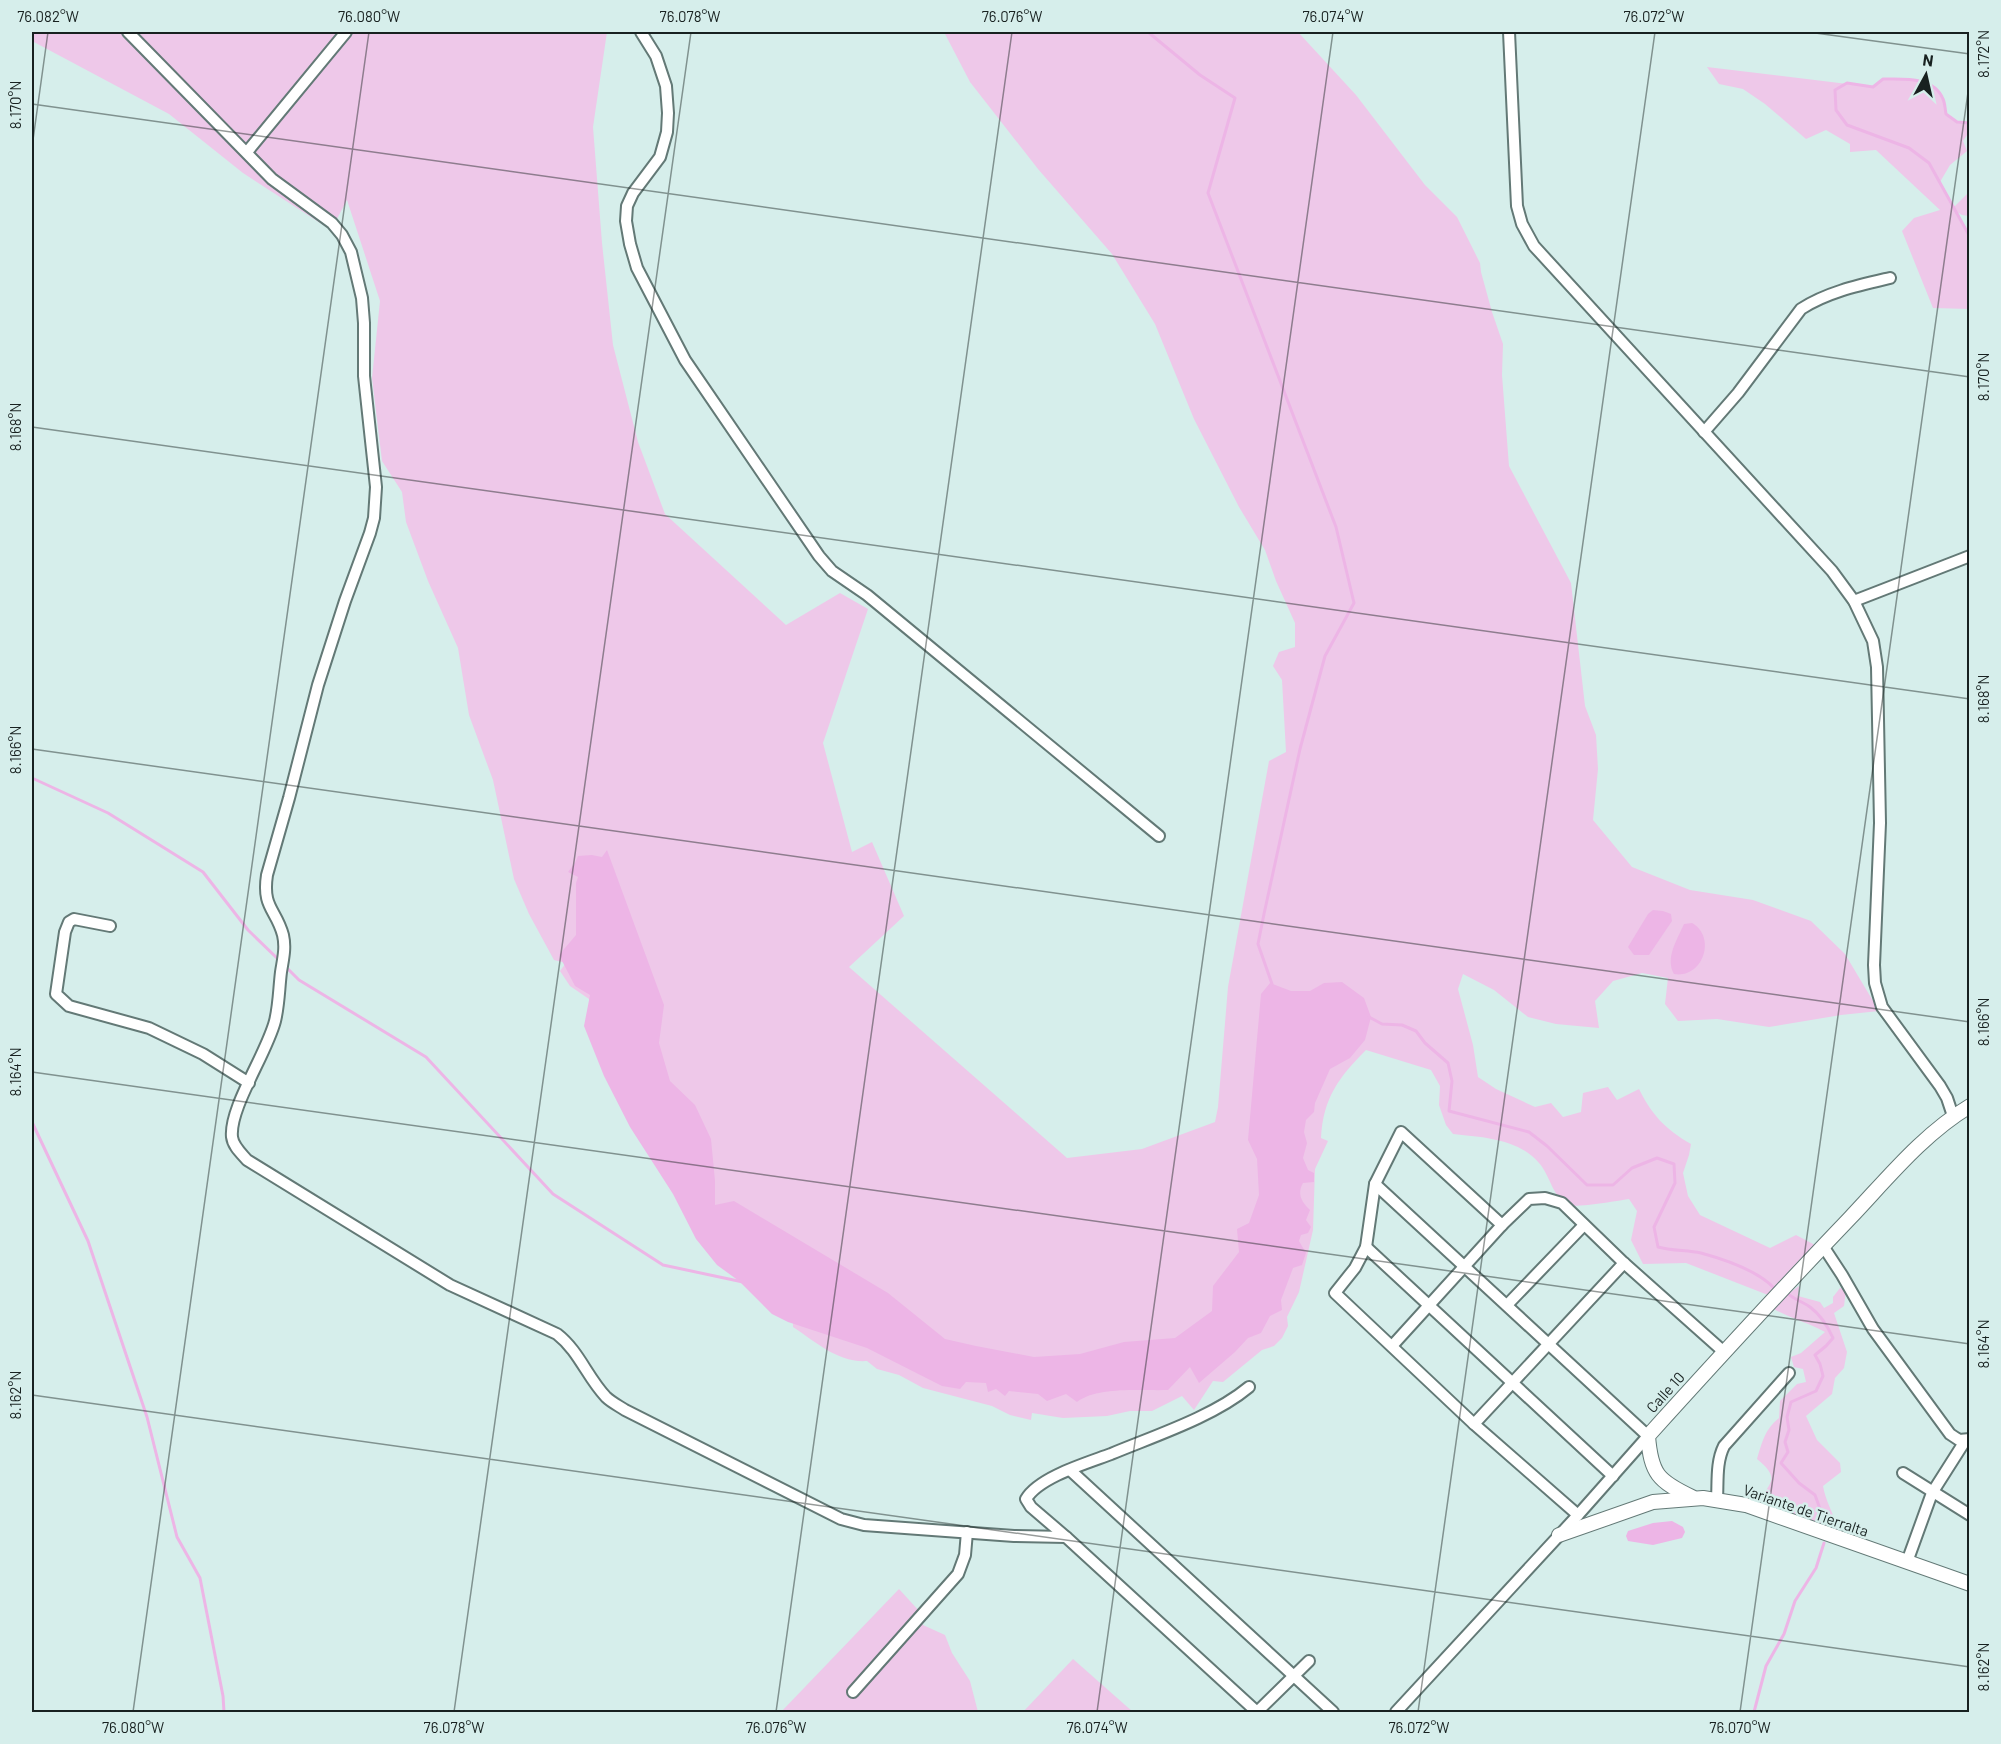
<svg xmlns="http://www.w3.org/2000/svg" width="2001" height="1744" font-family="Barlow,sans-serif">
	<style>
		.green { fill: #eec8e9 }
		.water { fill: #edb5e6 }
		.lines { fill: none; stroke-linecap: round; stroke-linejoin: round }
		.stream { stroke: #edb5e6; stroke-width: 3 }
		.minor-casing { stroke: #637976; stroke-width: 14 }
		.major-casing { stroke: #637976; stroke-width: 16 }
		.minor { stroke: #fff; stroke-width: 10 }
		.major { stroke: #fff; stroke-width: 14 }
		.ticks { fill: none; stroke: #182120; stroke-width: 1.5; stroke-opacity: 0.45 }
		.labels { text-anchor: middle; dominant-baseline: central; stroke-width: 5; stroke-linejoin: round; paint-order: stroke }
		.street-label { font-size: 15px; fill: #182120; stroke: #d6eeeb }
		.neatline { fill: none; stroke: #182120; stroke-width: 2 }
		.ticks-label { font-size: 15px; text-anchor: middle; fill: #182120 }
	</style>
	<rect width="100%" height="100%" fill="#d6eeeb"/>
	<g class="green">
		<path d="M32,32h575l-14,95 9,116 11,102 25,97 27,72 121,111 54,-32 28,16 -45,134 29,109 20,-10 32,74 -55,51 218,191 75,-9 73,-27 3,-15 10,-120 41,-226 17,-9 -4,-72 -9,-14 6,-14 16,-5v-24l-19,-42 -11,-31 -26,-43 -45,-88 -39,-95 -43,-70 -74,-85 -68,-87 -26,-50h354l58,63 69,90 32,32 23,46 1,9 11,40 11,32 -1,31 7,91 62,117 14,123 11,29 2,34 -5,51 39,47 58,23 63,10 58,21 34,33 34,57 -38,4 -72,12 -52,-8 -39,2 -13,-17 3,-26 -26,-5 -29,8 -18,20 4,27 -43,-4 -28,-7 -34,-27 -31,-16 -5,15 15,56 5,32 18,12 39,18 16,-4 12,14 18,-5 2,-19 25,-6 9,13 22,-11c13,26 26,40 52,55l-2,11 -6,18 5,23 12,19 70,33 26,-13 19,10 -47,50 -82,-32 -43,1 -12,-24 6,-29 -8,-12c-12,2 -53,9 -61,6 -15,-7 -18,-30 -29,-42 -20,-24 -57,-26 -86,-29l-7,-9 -7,-20 1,-19 -9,-16 -65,-20c-27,27 -43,48 -45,88l7,3 -13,28 -2,61 -14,62 -12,25 1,9 -6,12 -8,8 -12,4 -39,32 -10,-1 -19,29 -12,-14 -30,15h-22l-23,5 -44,2 -31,-5 -1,7 -21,-5 -18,-9 -69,-18 -24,-13 -22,-6 -10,-8c-29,2 -51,-19 -74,-34v-20l-71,-70 -132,-219 -1,-19 -19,-13 -10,-15 6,-8 -12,-3 -25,-46 -15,-35 -21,-99 -24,-65 -11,-67 -30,-67 -22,-59 -4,-30 -20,-31 -10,-83 8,-77 -33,-101 -16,30 -88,-57 -74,-59 -137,-73z"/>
		<path d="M1707,67l165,20 11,-8c20,0 51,-3 60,20 2,5 2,10 3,15l11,8 12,1v9l-6,9 4,10 -17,14 -10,17 13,26 16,-16v24l-7,-1 -8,-5 15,27v72l-36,-1 -31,-77 12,-13 26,-8 -64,-60 -26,2v-8l-24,-14 -20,9 -41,-35 -22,-15 -24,-5z"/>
		<path d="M1799,1286l-1,10 22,6 4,6 9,-5v-6l7,-9 6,2 -2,16 -10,7 13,39 -3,16 -9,10 -3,16 -26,22 11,24 23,23 1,9 -18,14c3,17 12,30 16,46l-82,-31c16,-19 22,-24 0,-42 5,-17 8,-30 22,-41l1,-17 17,-17 9,-2 -3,-13 -9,-2 -3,-10 10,-4 24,-21c-18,-10 -36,-14 -55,-25z"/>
		<polygon points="899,1589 920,1612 923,1625 945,1635 952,1653 970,1681 978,1712 781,1712"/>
		<polygon points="1073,1659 1133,1712 1023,1712"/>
	</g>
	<g class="water">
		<path d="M607,850l57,155 -5,38 11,38 25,24 16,34 4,42v24l19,-4 154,92 57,46 31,7 58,11 46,-3 44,-12 51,-4 37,-27 1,-25 26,-34 -2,-23 12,-6 10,-28 -2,-36 -9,-19 13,-146 9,-11 21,8h19l14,-8 18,-1 22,16 7,19 -6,23 -15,18 -20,11 -15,34 -1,9 -8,8 -2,12 3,11 -4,15 5,12 6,3v9l-11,1c-6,11 -2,18 7,27l-4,10 5,7 -3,6 -7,2 -2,6 7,12 -4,12 -9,3 -12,32 1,10 -12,6 -9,17 -13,5 -13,14 -36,31 -9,-16 -22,23c-27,1 -70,-4 -91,12l-11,-8 -19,7 -9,-7 -29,-3 -4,5 -9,-7 -8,3 -2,-9 -20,-1 -6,7 -18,-3 -75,-38 -79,-26 -16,-8 -33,-33 -22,-16 -21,-26 -23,-45 -43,-67 -26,-51 -20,-50 6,-31 -15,-9 -16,-31 17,-20v-52l2,-6 -10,-5 7,-9 3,-7 14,-1 10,2z"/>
		<polygon points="1653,910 1663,911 1671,914 1672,921 1649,955 1634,955 1628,947 1648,914"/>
		<path d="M1692,923c25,14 11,56 -18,51 -9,-16 3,-34 10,-50z"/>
		<polygon points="1672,1521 1683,1527 1685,1532 1682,1538 1653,1545 1628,1541 1626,1536 1628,1531 1653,1523"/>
	</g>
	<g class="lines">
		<g class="stream">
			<polyline points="1148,32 1200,75 1235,98 1208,193 1336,527 1354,603 1325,656 1300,749 1264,914 1258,944 1272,984"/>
			<path d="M1970,123l-13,-1 -11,-8c-1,-5 -1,-11 -3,-15 -9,-23 -40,-20 -60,-20l-10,8 -26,-4 -12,7 1,20 11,15 62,23 20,15 41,74"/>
			<polyline points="32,778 108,813 203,872 248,930 279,960"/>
			<polyline points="284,965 299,980 426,1057 553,1194 663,1265 743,1282"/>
			<path d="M1369,1017l13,7 20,1 14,6 9,12 23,20 4,18 -3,30 80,21 18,14 40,39h26l19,-17 25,-10 17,6 1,19 -21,44 4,20c14,4 29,3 43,6 22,6 57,18 73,35"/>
			<polyline points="32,1122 88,1241 147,1417 177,1537 200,1578 223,1696 224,1712"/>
			<path d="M1786,1292c8,8 16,9 24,15 11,8 18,20 23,31l-7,8 -11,9 5,9 3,12 -7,15 -25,11 -4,15 2,13 -4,12 3,10 -7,11 18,20 16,12 8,22 5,7"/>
			<polyline points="1754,1712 1766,1666 1784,1634 1795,1601 1816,1568 1824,1543"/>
		</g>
		<defs>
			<g id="minor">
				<path d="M128,32l144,147 60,44 10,12 9,17 11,46 2,25v53l12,111 -2,31 -4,15 -25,68 -27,84 -29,113 -22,77c-5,33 9,34 16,60 3,13 0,24 -2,37 -2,16 -2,33 -6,49 -8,32 -46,87 -43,116 1,9 9,16 15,23l203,125 107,49c22,17 30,43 49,63 5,5 13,9 19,13l216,109 23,6 150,11 52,1"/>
				<polyline points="641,32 656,56 666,86 668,113 667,132 660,157 633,193 627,206 626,221 630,244 637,268 685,360 819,556 832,571 867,595 1159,836"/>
				<polyline points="1509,32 1517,206 1522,224 1534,246 1832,571 1854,601 1873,641 1877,667 1880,823 1874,965 1875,983 1882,1007 1940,1086 1947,1098 1953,1116"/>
				<polyline points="247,152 346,32"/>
				<path d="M1704,432l34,-39 63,-84c26,-17 59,-24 89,-31"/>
				<polyline points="1854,601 1970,556"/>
				<polyline points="110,926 74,919 69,922 65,932 56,994 69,1006 149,1028 203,1054 249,1083"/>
				<polyline points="1375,1184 1648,1436 1578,1515 1396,1712"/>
				<polyline points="1502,1225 1401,1132 1375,1184 1366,1247 1355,1268 1335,1293 1474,1424 1578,1515"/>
				<polyline points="1823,1246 1842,1275 1873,1329 1950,1434 1959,1440 1970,1439"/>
				<polyline points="1366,1247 1613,1476"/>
				<polyline points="1507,1305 1584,1225"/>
				<polyline points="1392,1346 1502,1225 1529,1199 1545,1198 1562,1203 1624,1263 1724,1352"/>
				<path d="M1249,1387c-36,30 -95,49 -138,67 -24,9 -72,23 -85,45l5,8 35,30 191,175"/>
				<polyline points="1474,1424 1624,1263"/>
				<polyline points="1070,1470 1333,1712"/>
				<polyline points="1903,1473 1970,1515"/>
				<path d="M1717,1499c1,-18 -1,-37 7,-53l65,-73"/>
				<polyline points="1907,1562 1932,1493 1965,1441"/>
				<polyline points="853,1692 958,1574 965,1555 967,1532"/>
				<polyline points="1257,1712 1309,1661"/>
			</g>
			<g id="major">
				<path d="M1692,1497c-34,-16 -41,-23 -44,-61 66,-73 133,-146 202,-218 37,-39 73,-84 120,-112"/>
				<polyline points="1559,1535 1653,1502 1703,1498 1746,1505 1970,1584"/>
			</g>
		</defs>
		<use href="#minor" class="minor-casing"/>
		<use href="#major" class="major-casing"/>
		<use href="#minor" class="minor"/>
		<use href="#major" class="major"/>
	</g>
	<path class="ticks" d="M1808,32l162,22M32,104l1938,273M32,147l16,-115M32,427l1938,272M32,749l1938,273M32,1072l1938,272M32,1395l1938,272M133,1712l236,-1680M454,1712l237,-1680M776,1712l236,-1680M1097,1712l236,-1680M1418,1712l237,-1680M1740,1712l230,-1634"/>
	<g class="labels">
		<g class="street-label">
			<text transform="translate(1665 1392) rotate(-48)">Calle 10</text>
			<text transform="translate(1806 1510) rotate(19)">Variante de Tierralta</text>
		</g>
	</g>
	<rect width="2001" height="1744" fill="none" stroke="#d6eeeb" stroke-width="66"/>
	<g transform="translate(1926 75) rotate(8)" stroke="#d6eeeb" stroke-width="4.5" paint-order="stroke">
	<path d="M0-4.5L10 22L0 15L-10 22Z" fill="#182120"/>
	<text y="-9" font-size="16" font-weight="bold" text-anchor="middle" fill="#182120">N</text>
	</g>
	<rect x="33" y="33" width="1935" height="1678" class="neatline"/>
	<g class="ticks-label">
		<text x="48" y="22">76.082°W</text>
		<text x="369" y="22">76.080°W</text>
		<text x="690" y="22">76.078°W</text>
		<text x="1012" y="22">76.076°W</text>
		<text x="1333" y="22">76.074°W</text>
		<text x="1654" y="22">76.072°W</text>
		<text transform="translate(1984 54) rotate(-90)" y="5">8.172°N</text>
		<text transform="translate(16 105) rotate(-90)" y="5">8.170°N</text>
		<text transform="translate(1984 377) rotate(-90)" y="5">8.170°N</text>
		<text transform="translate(16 427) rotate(-90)" y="5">8.168°N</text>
		<text transform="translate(1984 699) rotate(-90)" y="5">8.168°N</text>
		<text transform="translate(16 750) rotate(-90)" y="5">8.166°N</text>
		<text transform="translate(1984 1022) rotate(-90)" y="5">8.166°N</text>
		<text transform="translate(16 1072) rotate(-90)" y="5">8.164°N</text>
		<text transform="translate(1984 1344) rotate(-90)" y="5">8.164°N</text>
		<text transform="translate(16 1395) rotate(-90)" y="5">8.162°N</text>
		<text transform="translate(1984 1667) rotate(-90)" y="5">8.162°N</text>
		<text x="133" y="1733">76.080°W</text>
		<text x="454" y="1733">76.078°W</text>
		<text x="776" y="1733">76.076°W</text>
		<text x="1097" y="1733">76.074°W</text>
		<text x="1419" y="1733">76.072°W</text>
		<text x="1740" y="1733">76.070°W</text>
	</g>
</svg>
